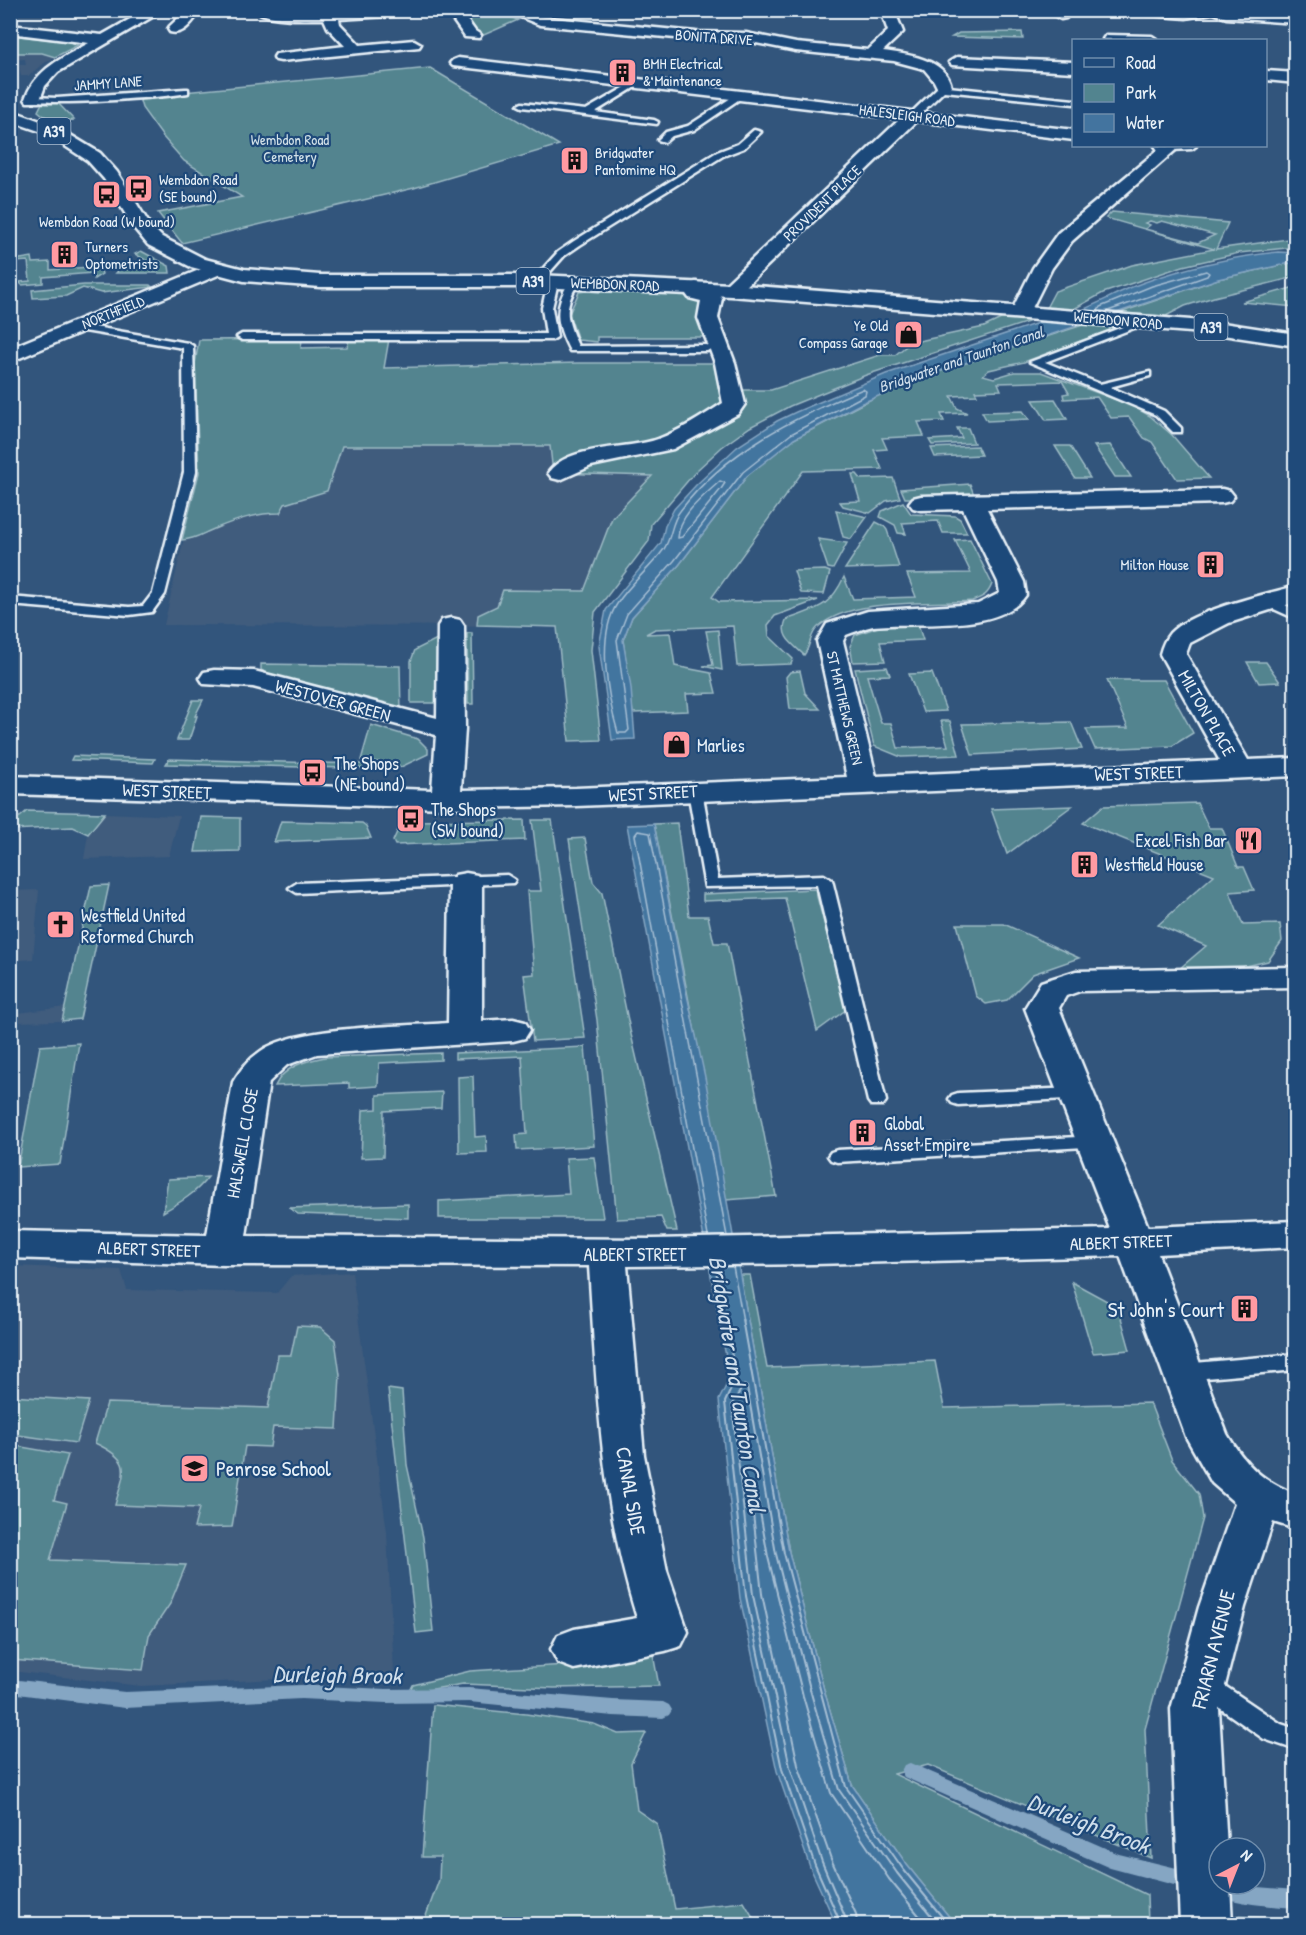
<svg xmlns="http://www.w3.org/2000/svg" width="1306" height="1935" font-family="'Patrick Hand',sans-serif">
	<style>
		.built { fill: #405c7d }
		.green { fill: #52848f; stroke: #9dbac4; stroke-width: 1.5; fill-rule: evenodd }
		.water { fill: #43749f; stroke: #85a6c3; stroke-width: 1.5 }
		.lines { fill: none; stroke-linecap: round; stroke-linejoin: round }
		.shore-far1 { stroke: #a6bfd4; stroke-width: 1.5 }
		.shore { stroke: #a6bfd4; stroke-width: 2 }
		.stream { fill: #85a6c3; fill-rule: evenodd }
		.lane-casing { stroke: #e8f1f8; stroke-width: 5 }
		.street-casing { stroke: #e8f1f8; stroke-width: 5 }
		.primary-casing { stroke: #e8f1f8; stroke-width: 5 }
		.lane { fill: #1f4a7a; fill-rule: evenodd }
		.street { fill: #1f4a7a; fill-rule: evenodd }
		.primary { fill: #1f4a7a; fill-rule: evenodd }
		.labels { text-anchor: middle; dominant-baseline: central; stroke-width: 4.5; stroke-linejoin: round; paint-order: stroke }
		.far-street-label { font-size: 15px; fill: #e8f1f8; stroke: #1f4a7a }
		.far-poi-label { font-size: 15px; fill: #e8f1f8; stroke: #1f4a7a; text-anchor: start }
		.far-park-label { font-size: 15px; fill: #d2e1e8; stroke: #1f4a7a }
		.shield { fill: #1f4a7a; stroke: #acbfd2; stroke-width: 1.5 }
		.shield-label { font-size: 16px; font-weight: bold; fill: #e8f1f8 }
		.far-water-label { font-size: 16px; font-style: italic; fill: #cfdeeb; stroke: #1f4a7a }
		.street-label { font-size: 18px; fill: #e8f1f8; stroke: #1f4a7a }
		.poi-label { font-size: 18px; fill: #e8f1f8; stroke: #1f4a7a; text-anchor: start }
		.near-poi-label { font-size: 21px; fill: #e8f1f8; stroke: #1f4a7a; text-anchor: end }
		.near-street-label { font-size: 21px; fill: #e8f1f8; stroke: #1f4a7a }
		.near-water-label { font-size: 24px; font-style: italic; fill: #cfdeeb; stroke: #1f4a7a }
	</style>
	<rect width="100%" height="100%" fill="#32557c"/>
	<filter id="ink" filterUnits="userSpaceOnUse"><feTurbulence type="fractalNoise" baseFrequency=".0167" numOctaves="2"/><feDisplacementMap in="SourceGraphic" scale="12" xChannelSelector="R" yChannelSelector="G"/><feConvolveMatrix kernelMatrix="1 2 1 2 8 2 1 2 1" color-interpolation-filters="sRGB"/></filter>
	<g filter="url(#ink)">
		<g class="built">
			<polygon points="28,51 42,53 55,57 41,65 29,76 21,76 19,65 26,65 25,59 11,60 10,53"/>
			<polygon points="578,363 737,397 612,518 571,626 164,625 199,473 195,364 384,368"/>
			<polygon points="105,813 179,816 169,856 84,859 88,834"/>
			<polygon points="39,890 33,959 11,961 11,891"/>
			<polygon points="66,1007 62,1021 11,1022 10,1014"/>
			<polygon points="11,1266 121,1270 127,1290 277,1293 291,1276 352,1272 387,1532 394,1673 141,1686 11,1671"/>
		</g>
		<g class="green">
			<polygon points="458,11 495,11 518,20 477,38 471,37 463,17 464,16"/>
			<polygon points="1022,32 1023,39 952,37 959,33"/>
			<polygon points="10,35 71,42 78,45 55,57 42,53 11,53"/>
			<polygon points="430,68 559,145 414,188 182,243 158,213 242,197 184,161 163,137 142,108 140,101 143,96"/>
			<path d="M57,102l17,18c-13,2 -26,1 -36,-9l4,-8z"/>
			<path d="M1112,212l116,11 -12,26 79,-11v9l-56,6 -56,13 -80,27 -31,17 -26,-2 9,-17 77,-26 82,-16 -108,-31zM1150,221l7,2 5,-2 53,14 -17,8 -53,-14 5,-4 -5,-2z"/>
			<polygon points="141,251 169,266 170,273 116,273 119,270 156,266 135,254"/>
			<polygon points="32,257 33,263 50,262 50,270 90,267 101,271 102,274 94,279 93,273 43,277 43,283 22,285 19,282 30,281 28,261 15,262 15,260"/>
			<polygon points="1295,262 1295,277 1214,297 1185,306 1166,316 1119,313 1218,279"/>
			<polygon points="84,285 150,285 152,287 101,293 83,288 66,296 33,298 32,290"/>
			<polygon points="1295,287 1295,307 1242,302"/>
			<polygon points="586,291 690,295 708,300 710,337 597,337 597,342 578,340 569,314 579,292"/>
			<path d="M1019,317l18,2 -171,56 -76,31 -40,21 -28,20 -25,23 -46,54 -2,17 -54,71 -4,38 10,90 -32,1 -12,-114 -80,-2 1,-10 19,-9 6,-16 81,1 28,-73 40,-42 -99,-3 -3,-27h-208l-15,45 -42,13 -5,9c-24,0 -44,7 -66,16 -13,5 -17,10 -32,11l17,-67 -4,-109 4,-24 103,-1 -1,9 46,-1 2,-7 40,-1 -5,29 194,-5h151l8,27h34l109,-35h15l15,-12 74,-16 19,-9z"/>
			<polygon points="1092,322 1123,325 1024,362 989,370 983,375 994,378 1014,372 1041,372 1133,406 1150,416 1172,435 1209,478 1177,479 1152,442 1144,438 1129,417 1111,418 1097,397 1064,399 1063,394 1069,393 1062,381 998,383 1001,390 975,391 977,395 951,396 957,408 967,413 941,414 944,421 918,422 924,436 882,438 887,449 874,450 882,469 803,471 712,597 719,602 818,600 775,616 768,625 769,636 793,659 791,664 737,666 733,626 655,629 646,634 670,633 675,666 711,673 716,693 686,694 688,711 633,713 623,640 632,617 679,565 747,476 770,456 794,439 883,393 923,377"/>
			<polygon points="1055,399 1067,419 1046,420 1033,400"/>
			<polygon points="1023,411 1029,419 987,421 982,412"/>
			<polygon points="957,428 968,428 974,443 932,445 929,440 962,438"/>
			<polygon points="1110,445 1131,477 1115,477 1094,446"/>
			<polygon points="977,446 981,455 935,457 931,448"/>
			<polygon points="1055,446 1070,446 1090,478 1075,478"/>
			<polygon points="852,474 857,474 861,479 893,478 900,498 886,501 870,513 843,506 840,502 860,501"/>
			<polygon points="970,484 974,495 911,498 905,498 901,489"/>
			<polygon points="903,502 911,514 955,516 960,519 967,533 943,533 938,521 902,523 906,534 898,533 895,525 880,517 882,511"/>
			<polygon points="836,510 867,517 851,539 843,537"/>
			<polygon points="876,522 884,526 887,530 899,567 845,569"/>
			<polygon points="818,539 847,543 833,569 828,568"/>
			<path d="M970,539l22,45c-4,11 -9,13 -20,17 -44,4 -119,-4 -154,26 -9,8 -7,19 -14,28 -11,-11 -25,-18 -18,-35 31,-12 43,-11 58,-43l9,22 63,-2 -9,-23 64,-1 -16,-33z"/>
			<polygon points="825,570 830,572 824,594 801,593 794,571"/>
			<polygon points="918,625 923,640 880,642 885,661 853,662 850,646 855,635 878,627"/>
			<polygon points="718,630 722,670 703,666 713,665 706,631"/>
			<polygon points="467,633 472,633 473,704 468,704"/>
			<polygon points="437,639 436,703 411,703 411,661 415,650"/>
			<polygon points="1247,662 1266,662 1280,682 1259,683"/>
			<polygon points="261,664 400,666 401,712 271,676 261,670"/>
			<polygon points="887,667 890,675 867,676 881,723 891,723 898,748 948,746 941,721 950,721 959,755 901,757 874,746 855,669"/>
			<polygon points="800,671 805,693 820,709 790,709 786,677 790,672"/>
			<polygon points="932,673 945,708 946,711 923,712 909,674"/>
			<polygon points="1107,680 1164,680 1193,733 1172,746 1095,749 1086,729 1128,728"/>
			<polygon points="193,700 203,700 195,716 197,716 189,740 177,740"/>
			<polygon points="1071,722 1082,749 972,755 962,724"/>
			<polygon points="371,725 418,739 428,749 428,754 401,767 387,763 361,760"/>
			<polygon points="73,756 155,759 153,763 71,760"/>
			<polygon points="169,759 360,764 392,769 166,764"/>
			<polygon points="1197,803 1209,828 1222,828 1238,867 1244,867 1254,890 1230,892 1243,925 1280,924 1282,941 1268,961 1233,969 1179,969 1206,946 1158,925 1214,875 1083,823 1103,806"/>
			<polygon points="1072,806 1007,854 991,809"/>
			<polygon points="27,811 105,813 88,834 73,827 11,830 12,817 20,817"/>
			<polygon points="201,817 240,818 240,851 195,852"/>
			<polygon points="524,820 525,840 395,845 393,841 402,821"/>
			<polygon points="532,820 552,820 585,1038 533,1041 524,975 534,974 527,891 541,891"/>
			<polygon points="281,821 362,823 366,826 371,838 274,842"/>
			<path d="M677,823l12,93h19l6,27h13l49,253 -50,4c-22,-125 -47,-251 -72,-376z"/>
			<polygon points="585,838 593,882 602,893 630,1030 677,1231 667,1231 661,1217 617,1219 597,1020 569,839"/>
			<polygon points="109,885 80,1019 62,1021 91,886"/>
			<polygon points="815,889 847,1009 817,1031 785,898 703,901 703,894"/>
			<polygon points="957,924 1004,924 1079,958 1033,974 1007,1000 986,1004 976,996"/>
			<polygon points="79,1043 60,1164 18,1167 40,1046"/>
			<polygon points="585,1047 594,1146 517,1150 516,1135 527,1134 522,1056 455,1059 455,1053"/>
			<path d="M441,1053v7l-62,3 -1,23 -29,2v-5l-74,3c9,-20 30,-25 50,-29z"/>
			<polygon points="473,1076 475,1137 486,1136 487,1152 459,1153 458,1077"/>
			<polygon points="442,1092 441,1108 384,1111 383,1157 361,1158 363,1110 377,1109 377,1095"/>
			<polygon points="594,1157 603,1218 439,1218 439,1201 569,1194 566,1158"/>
			<path d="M208,1177c-12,16 -27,25 -45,35l5,-33z"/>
			<polygon points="408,1204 408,1218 298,1214 290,1208"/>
			<polygon points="740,1275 750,1275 767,1368 935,1361 944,1408 1150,1403 1172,1460 1199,1494 1203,1518 1145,1729 1151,1858 928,1765 894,1774 1147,1895 1148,1924 955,1924 907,1865 852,1785 824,1690 789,1552"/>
			<polygon points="1072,1282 1118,1307 1130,1350 1093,1353"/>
			<path d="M297,1326l23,1 15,13 5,35 -3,54 -64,-2 -3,20 -25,-1 -13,81 -38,1 5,-20 -84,-3c10,-36 18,-44 -20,-62l12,-40 161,5 10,-53h13z"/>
			<polygon points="388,1389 402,1391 407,1465 423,1537 433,1631 416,1633"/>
			<polygon points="10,1396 89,1401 76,1443 11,1434"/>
			<polygon points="10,1445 68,1455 54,1500 67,1503 50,1560 186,1565 170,1604 149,1635 143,1670 11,1660"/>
			<polygon points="653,1654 659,1686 554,1688 463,1684 409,1693 413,1685 470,1671 616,1662"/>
			<polygon points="433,1705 526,1714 594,1724 618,1734 646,1733 631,1763 637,1810 657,1824 675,1909 744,1902 757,1924 423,1924 439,1880 440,1857 422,1857"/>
			<polygon points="1231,1916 1295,1919 1295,1924 1231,1924"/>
		</g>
		<g class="water">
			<path d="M1278,252l17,1v9l-77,17 -295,98 -61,26 -68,36 -47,37 -68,89 -47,52 -9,23 8,48 4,51 -23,1 -13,-94 7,-36 55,-67 4,-17 9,-17 22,-24 41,-38 40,-26 19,-9 90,-38 158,-53c36,-5 65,-26 98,-38 44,-16 90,-26 136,-31z"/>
			<polygon points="654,824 684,981 705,1077 789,1552 824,1690 852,1785 907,1865 955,1924 836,1924 810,1867 777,1771 740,1598 719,1400 730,1378 627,825"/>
		</g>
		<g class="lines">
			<g class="shore-far1">
				<polyline points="1098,311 1100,307 1152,286 1206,271 1209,273 1207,276 1105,312"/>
				<path d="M863,389l3,2 -1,4 -74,39 -48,38 -69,89 -47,53 -10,26 12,90 -3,3h-8c-10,-34 -22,-97 -1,-129 13,-21 33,-35 47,-55 8,-12 7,-27 16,-38 45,-60 115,-94 183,-122z"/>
				<path d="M720,481l5,2 -4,6 -39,48 -4,1c1,-24 26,-42 42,-57z"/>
				<polyline points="708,1236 635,835 638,831 650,833 727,1236"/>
				<polyline points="733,1266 743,1321"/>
				<polyline points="715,1267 725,1321"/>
			</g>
			<g class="shore">
				<polyline points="725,1319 736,1378 725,1402 746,1596 782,1769 815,1865 841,1924"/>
				<polyline points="742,1319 784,1553 846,1787 903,1869 948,1924"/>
				<polyline points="848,1924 822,1862 790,1767 753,1595 732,1404 744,1385 747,1387 776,1554 811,1693 839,1790 897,1873 938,1924"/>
				<polyline points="857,1924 856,1914 831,1859 798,1765 762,1594 751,1496 754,1493 757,1495 768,1557 803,1696 831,1793 889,1879 926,1924"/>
			</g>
			<g class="stream">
				<polygon points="10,1679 125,1692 301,1685 386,1689 469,1688 613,1700 663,1702 669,1705 672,1710 669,1715 663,1718 613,1716 469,1702 386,1703 301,1699 125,1708 10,1693"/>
				<polygon points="910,1763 1119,1854 1193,1872 1200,1875 1202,1881 1200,1887 1193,1890 1110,1868 904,1777 901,1771 904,1765"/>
				<path d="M1216,1878l3,1v5l77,6v18c-30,-2 -58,-4 -87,-15l-2,-6 2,-6z"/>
			</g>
			<defs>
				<g id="lane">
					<polygon points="1088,10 1186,14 1210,10 1218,12 1186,18"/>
					<polygon points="1106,35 1152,36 1158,40 1103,39"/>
					<polygon points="634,82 638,84 637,86 595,112 654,120 658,122 657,124 522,107 518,105 522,103 586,110"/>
					<polygon points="939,86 1074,100 1074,104 944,91 916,118 910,118 910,114"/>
					<path d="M185,89h3v4c-22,4 -145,14 -159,6l4,-2 24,1z"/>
					<polygon points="737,94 744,96 694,130 672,136 665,142 658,140 666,132 688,126"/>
					<polygon points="754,130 761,132 744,148 723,156 580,245 564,256 540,283 532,281 558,252 574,241 717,152 738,144"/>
					<polygon points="1168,146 1196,146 1192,149 1171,150 1168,149"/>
					<polygon points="553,279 558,282 552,308 557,337 552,340 242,340 237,337 242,334 546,334 542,308 548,282"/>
					<path d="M573,280l5,3c-16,26 -11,37 0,63l129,-1 5,3 -5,3h-137c-14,-27 -17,-44 0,-70z"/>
					<polygon points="1141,320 1150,322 1045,362 1100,384 1150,372 1150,376 1110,387 1164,411 1181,428 1181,432 1173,432 1156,415 1030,362"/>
					<polygon points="77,324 188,343 193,346 196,472 165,594 152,612 129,615 10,605 10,597 129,607 143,606 153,593 184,472 183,348 73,329 72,327"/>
					<polygon points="1270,598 1296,610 1296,619 1265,605 1264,602 1265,599"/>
					<polygon points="695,787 702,791 718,879 824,875 832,880 886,1101 883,1105 871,1105 868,1101 817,885 705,887 688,791"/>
					<polygon points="507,875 515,880 513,883 297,893 289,888 297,883"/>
					<polygon points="1077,1088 1083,1090 1086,1094 1083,1098 958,1105 952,1103 949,1099 952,1095 958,1093"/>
					<polygon points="1096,1136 1102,1138 1105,1142 1102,1146 837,1162 831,1160 828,1156 831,1152 837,1150"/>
					<polygon points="1296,1354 1296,1370 1183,1380 1176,1377 1173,1372 1176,1367 1183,1364"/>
					<polygon points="1205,1675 1213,1678 1281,1724 1296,1729 1296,1750 1264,1739 1197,1692 1193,1685 1197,1678"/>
				</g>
				<g id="street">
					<path d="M146,10h18l-106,62 -13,14 -6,16h-12l-2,-3c11,-30 37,-41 64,-56l-79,-10v-8l92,10z"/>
					<path d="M187,10h14c-8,11 -17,26 -31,22l-2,-3 2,-3z"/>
					<path d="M255,10h173l-7,4 -82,5 1,5 20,21 54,-5 7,4 -2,3 -138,14 -5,-1 -2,-3 2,-3 69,-8 -17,-18 -4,-9c-17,0 -56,2 -69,-9z"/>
					<polygon points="446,10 460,10 475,31 481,35 479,38 465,37"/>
					<path d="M503,10h21l18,7 154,15 50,1 50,10 72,7 20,-19 -5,-14 1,-7h14l-1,7 6,15 -20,19c23,3 63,8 68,35l-3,3h-10l-4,-8 -10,-12 -30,-8 -98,-10 -50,-10 -50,-1 -156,-15z"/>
					<polygon points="1057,10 1072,10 1066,18 1061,19 1054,15"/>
					<polygon points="1205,10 1296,15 1296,23 1226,18"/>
					<polygon points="957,57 1074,62 1074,72 952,65 949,62"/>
					<polygon points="458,58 1074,130 1074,140 917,121 738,294 724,294 721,290 724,286 900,119 453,66 450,63 453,60"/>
					<polygon points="1266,71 1296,73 1296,83 1266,80"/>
					<polygon points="1155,146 1179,147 1072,241 1052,268 1028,316 1014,316 1011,312 1033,268 1058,233 1158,150"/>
					<polygon points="216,263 223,265 226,269 223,273 10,362 10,348"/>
					<path d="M696,282l7,2 3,7 13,3 3,4 -4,20 17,45 10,41 -7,10 -65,35 -82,17 -31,14 -8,-2 -4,-5c20,-29 79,-23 110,-34 22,-8 45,-23 65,-36l-8,-40 -17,-45 3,-17 -12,-3 -3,-4 3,-10z"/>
					<path d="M1222,489l8,2 4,5 -4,5 -8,2 -235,6 37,73 2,13c-27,39 -111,26 -153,31 -9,2 -18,6 -27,9l-3,6 33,135 344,-15 -60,-107c2,-8 5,-15 10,-21 20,-22 96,-39 126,-47v16l-67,21 -39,20 -4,11 62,106 48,-2v18l-720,30 -130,2 -436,-14v-18l422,14 4,-55 -183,-48 -49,-3 -4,-6 4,-6 10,-2 40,1 183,47 1,-92 4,-6 9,-2 9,2 4,6 1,103 -4,61 115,-2 271,-11 -30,-136 10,-17 41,-13 110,-7 22,-11 -2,-11 -35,-73 -42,1 -8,-2 -4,-5 4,-5 8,-2z"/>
					<path d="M466,873l11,2 5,7v139l31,-2 12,3 5,8 -5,8 -12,3 -196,13 -30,11 -18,17 -23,154 407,3 457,-10 -85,-221 16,-26 35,-11 220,-4v20l-216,4 -14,5 -7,12 89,219 148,-6v26l-138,7 69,180c18,30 34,47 69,60v35l-23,-7 -28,85 -26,102 8,139h-8v36h11l2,40h-52l-9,-215 28,-102 36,-104 -23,-20 -26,-46 -66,-181 -306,8 -187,2 17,189 23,116 21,61 -7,14 -16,5 -91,18 -16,-6 -7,-14 7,-14 16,-6 63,-11c-37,-117 -40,-231 -48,-352l-365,-1 -214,-7v-27l197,4 26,-153c8,-13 15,-22 28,-31 37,-26 140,-24 187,-28l2,-141 5,-7z"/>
				</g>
				<polygon id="primary" points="10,110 57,127 100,153 117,172 150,225 162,237 205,259 244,269 320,275 537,275 731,284 1216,322 1296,334 1296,346 1216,334 731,296 537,287 320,287 244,281 191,267 148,245 134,228 104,179 88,161 45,133 10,121"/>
			</defs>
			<use href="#lane" class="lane-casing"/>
			<use href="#street" class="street-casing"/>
			<use href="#primary" class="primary-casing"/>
			<use href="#lane" class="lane"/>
			<use href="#street" class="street"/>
			<use href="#primary" class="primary"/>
		</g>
	</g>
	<defs>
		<symbol id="building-square" viewBox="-11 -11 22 22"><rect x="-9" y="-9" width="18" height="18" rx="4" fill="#ff9aa2" stroke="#1f4a7a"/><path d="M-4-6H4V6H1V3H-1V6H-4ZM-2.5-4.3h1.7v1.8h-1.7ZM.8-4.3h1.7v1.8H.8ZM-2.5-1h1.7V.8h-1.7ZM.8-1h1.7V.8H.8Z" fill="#111"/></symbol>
		<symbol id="bus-square" viewBox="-11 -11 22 22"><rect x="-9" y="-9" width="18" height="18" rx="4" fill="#ff9aa2" stroke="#1f4a7a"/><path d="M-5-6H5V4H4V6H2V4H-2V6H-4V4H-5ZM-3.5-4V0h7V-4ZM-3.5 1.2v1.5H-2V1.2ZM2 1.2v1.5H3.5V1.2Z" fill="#111"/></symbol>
		<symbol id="shop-square" viewBox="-11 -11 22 22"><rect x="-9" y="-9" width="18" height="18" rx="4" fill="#ff9aa2" stroke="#1f4a7a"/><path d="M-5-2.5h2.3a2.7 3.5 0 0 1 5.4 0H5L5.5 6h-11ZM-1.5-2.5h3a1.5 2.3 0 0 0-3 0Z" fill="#111"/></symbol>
		<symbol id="restaurant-square" viewBox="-11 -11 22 22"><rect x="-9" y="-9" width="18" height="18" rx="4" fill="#ff9aa2" stroke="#1f4a7a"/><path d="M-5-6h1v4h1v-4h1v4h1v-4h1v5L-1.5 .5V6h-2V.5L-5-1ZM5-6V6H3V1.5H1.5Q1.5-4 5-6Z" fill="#111"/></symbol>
		<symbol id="church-square" viewBox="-11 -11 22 22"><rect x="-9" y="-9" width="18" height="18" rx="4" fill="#ff9aa2" stroke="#1f4a7a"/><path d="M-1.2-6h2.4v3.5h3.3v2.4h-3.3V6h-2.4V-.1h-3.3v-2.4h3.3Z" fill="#111"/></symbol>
		<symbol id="school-square" viewBox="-11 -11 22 22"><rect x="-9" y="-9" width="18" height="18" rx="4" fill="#ff9aa2" stroke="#1f4a7a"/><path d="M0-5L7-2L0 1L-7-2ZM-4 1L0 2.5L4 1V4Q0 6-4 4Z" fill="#111"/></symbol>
	</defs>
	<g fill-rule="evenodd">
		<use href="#building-square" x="606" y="56" width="33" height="33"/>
		<use href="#building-square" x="558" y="144" width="33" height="33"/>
		<use href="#bus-square" x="122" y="172" width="33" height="33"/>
		<use href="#bus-square" x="90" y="178" width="33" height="33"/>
		<use href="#building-square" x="48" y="238" width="33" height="33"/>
		<use href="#shop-square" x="892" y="318" width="33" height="33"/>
		<use href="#building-square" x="1194" y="548" width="33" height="33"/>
		<use href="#shop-square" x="660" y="728" width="33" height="33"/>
		<use href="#bus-square" x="296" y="756" width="33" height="33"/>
		<use href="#bus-square" x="394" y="802" width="33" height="33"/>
		<use href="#restaurant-square" x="1232" y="824" width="33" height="33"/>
		<use href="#building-square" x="1068" y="848" width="33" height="33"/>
		<use href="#church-square" x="44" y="908" width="33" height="33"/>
		<use href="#building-square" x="846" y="1116" width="33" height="33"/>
		<use href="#building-square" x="1228" y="1292" width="33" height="33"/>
		<use href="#school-square" x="178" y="1452" width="33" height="33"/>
	</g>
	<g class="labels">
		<g class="far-street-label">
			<text transform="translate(714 37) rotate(4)">BONITA DRIVE</text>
			<text transform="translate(108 83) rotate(-4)">JAMMY LANE</text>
			<text transform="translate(907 115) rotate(7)">HALESLEIGH ROAD</text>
			<text transform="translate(822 203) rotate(-44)">PROVIDENT PLACE</text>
			<text transform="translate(615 284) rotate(2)">WEMBDON ROAD</text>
			<text transform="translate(113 312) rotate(-22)">NORTHFIELD</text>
			<text transform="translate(1118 320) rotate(5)">WEMBDON ROAD</text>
			<text transform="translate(845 708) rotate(77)">ST MATTHEWS GREEN</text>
		</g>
		<g class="far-poi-label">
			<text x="643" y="63">BMH Electrical<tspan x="643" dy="17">&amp; Maintenance</tspan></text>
			<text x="595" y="152">Bridgwater<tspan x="595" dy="17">Pantomime HQ</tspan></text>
			<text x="159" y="179">Wembdon Road<tspan x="159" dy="17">(SE bound)</tspan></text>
			<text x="107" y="221" text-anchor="middle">Wembdon Road (W bound)</text>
			<text x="85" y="246">Turners<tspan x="85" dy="17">Optometrists</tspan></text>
			<text x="888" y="325" text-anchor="end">Ye Old<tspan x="888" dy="17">Compass Garage</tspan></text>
			<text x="1189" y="564" text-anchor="end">Milton House</text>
		</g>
		<g class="far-park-label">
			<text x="290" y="139">Wembdon Road<tspan x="290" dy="17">Cemetery</tspan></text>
		</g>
		<g class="shield">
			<rect x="37.5" y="118" width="33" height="26" rx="4.5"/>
			<rect x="516.5" y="268" width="33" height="26" rx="4.5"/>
			<rect x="1194.5" y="314" width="33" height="26" rx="4.5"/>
		</g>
		<g class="shield-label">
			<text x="54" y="131">A39</text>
			<text x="533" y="281">A39</text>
			<text x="1211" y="327">A39</text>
		</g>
		<g class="far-water-label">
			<text transform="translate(961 359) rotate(-19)">Bridgwater and Taunton Canal</text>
		</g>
		<g class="street-label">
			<text transform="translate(333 700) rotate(15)">WESTOVER GREEN</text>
			<text transform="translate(1207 713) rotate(60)">MILTON PLACE</text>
			<text transform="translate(1139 773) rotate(-2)">WEST STREET</text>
			<text transform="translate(167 791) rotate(2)">WEST STREET</text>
			<text transform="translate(653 793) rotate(-3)">WEST STREET</text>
			<text transform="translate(242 1143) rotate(-80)">HALSWELL CLOSE</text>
			<text transform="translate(1121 1242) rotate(-2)">ALBERT STREET</text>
			<text transform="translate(149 1249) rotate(2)">ALBERT STREET</text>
			<text x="635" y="1254">ALBERT STREET</text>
		</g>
		<g class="poi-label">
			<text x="697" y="745">Marlies</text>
			<text x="334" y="763">The Shops<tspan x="334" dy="21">(NE bound)</tspan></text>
			<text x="431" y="809">The Shops<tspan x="431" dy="21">(SW bound)</tspan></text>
			<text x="1227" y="840" text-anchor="end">Excel Fish Bar</text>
			<text x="1105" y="864">Westfield House</text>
			<text x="81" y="915">Westfield United<tspan x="81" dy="21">Reformed Church</tspan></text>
			<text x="884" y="1123">Global<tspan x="884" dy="21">Asset Empire</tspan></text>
		</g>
		<g class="near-poi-label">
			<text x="1224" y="1309">St John's Court</text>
			<text x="216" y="1468" text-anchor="start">Penrose School</text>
		</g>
		<g class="near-street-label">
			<text transform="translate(631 1491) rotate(80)">CANAL SIDE</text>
			<text transform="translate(1213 1649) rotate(-76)">FRIARN AVENUE</text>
		</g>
		<g class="near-water-label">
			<text transform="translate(738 1384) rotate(81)">Bridgwater and Taunton Canal</text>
			<text transform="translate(337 1674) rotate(1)">Durleigh Brook</text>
			<text transform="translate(1089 1823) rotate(21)">Durleigh Brook</text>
		</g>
	</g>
	<rect width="1306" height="1935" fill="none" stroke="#1f4a7a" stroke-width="36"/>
	<rect x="18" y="18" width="1270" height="1899" fill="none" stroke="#e8f1f8" stroke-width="2" filter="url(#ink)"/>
	<rect x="1072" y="39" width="195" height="108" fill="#1f4a7a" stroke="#6f8dac" stroke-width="1.5"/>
	<rect x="1084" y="58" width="30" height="9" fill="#1f4a7a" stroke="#6f8dac" stroke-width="1.5"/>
	<text x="1126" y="69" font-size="18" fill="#e8f1f8">Road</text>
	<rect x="1084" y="84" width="30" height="18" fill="#52848f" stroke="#6f8dac" stroke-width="1.5"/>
	<text x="1126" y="99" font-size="18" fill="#e8f1f8">Park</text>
	<rect x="1084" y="114" width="30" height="18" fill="#43749f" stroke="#6f8dac" stroke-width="1.5"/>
	<text x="1126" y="129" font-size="18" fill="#e8f1f8">Water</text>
	<g transform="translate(1237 1866) rotate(42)"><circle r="28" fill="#1f4a7a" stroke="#6f8dac" stroke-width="1.5"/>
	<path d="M0-4.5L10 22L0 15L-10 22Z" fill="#ff9aa2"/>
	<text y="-9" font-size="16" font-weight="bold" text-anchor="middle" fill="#e8f1f8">N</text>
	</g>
</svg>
